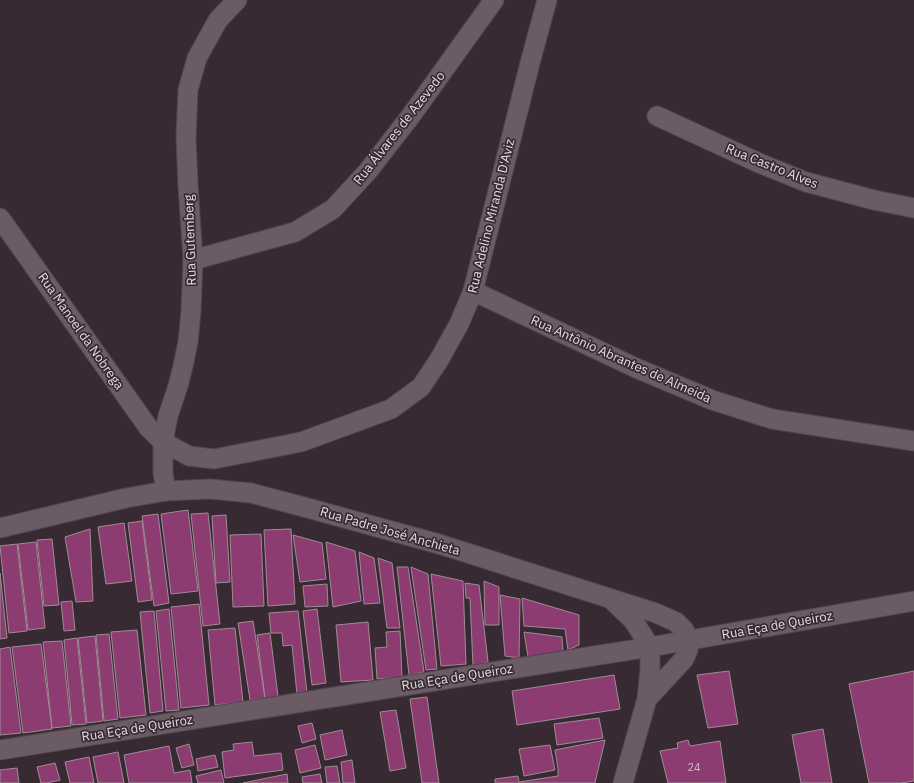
<svg xmlns="http://www.w3.org/2000/svg" width="914" height="783" font-family="'IBM Plex Sans',sans-serif">
	<style>
		.building { fill: #8d3c71; stroke: #9d8c95 }
		.lines { fill: none; stroke-linecap: round; stroke-linejoin: round }
		.street-casing { stroke: #52474e; stroke-width: 21 }
		.street { stroke: #6a5b64; stroke-width: 19 }
		.labels { text-anchor: middle; dominant-baseline: central; stroke-width: 3.5; stroke-linejoin: round; paint-order: stroke }
		.number-label { font-size: 11px; fill: #cfb4c5 }
		.street-label { font-size: 13px; fill: #e5dce1; stroke: #382a32 }
	</style>
	<rect width="100%" height="100%" fill="#382a32"/>
	<g class="building">
		<polygon points="188,510 198,591 171,594 161,514"/>
		<polygon points="208,513 220,624 203,626 191,514"/>
		<polygon points="158,514 169,603 154,606 142,516"/>
		<polygon points="226,515 230,582 216,583 212,516"/>
		<polygon points="142,521 152,600 138,602 128,523"/>
		<polygon points="124,523 132,581 106,584 98,527"/>
		<polygon points="90,529 93,601 76,602 65,537"/>
		<polygon points="291,529 295,604 268,606 264,530"/>
		<polygon points="261,534 264,606 233,607 230,535"/>
		<polygon points="293,535 322,543 326,579 300,582"/>
		<polygon points="52,539 59,605 44,606 37,540"/>
		<polygon points="36,542 45,628 28,630 18,544"/>
		<polygon points="326,542 355,551 361,601 333,607"/>
		<polygon points="17,544 27,631 9,633 0,546"/>
		<polygon points="359,552 374,558 380,603 364,604"/>
		<polygon points="378,558 392,563 400,628 387,628"/>
		<polygon points="397,567 408,567 424,672 409,675"/>
		<polygon points="411,567 428,574 437,669 426,670"/>
		<polygon points="0,573 7,638 0,639"/>
		<polygon points="431,574 463,581 466,664 441,666"/>
		<polygon points="484,581 499,587 499,625 485,625"/>
		<polygon points="465,583 479,585 488,662 473,666 470,598 466,598"/>
		<polygon points="327,584 328,606 305,607 303,586"/>
		<polygon points="500,595 520,599 519,658 505,656"/>
		<polygon points="522,598 579,615 579,645 568,650 565,629 524,626"/>
		<polygon points="72,601 75,630 64,631 61,602"/>
		<polygon points="199,604 209,705 181,708 171,607"/>
		<polygon points="169,609 179,710 166,711 156,611"/>
		<polygon points="317,609 326,683 312,685 303,611"/>
		<polygon points="154,611 163,711 150,713 140,612"/>
		<polygon points="298,611 307,693 297,694 292,645 283,646 282,633 271,633 269,613"/>
		<polygon points="253,621 265,698 250,700 238,623"/>
		<polygon points="368,622 373,680 341,682 336,625"/>
		<polygon points="235,628 243,702 215,705 208,630"/>
		<polygon points="137,630 146,715 120,718 111,632"/>
		<polygon points="400,631 402,677 377,679 375,648 387,647 386,632"/>
		<polygon points="524,632 562,637 563,652 528,657"/>
		<polygon points="270,633 278,696 265,698 257,635"/>
		<polygon points="109,634 118,719 104,721 96,635"/>
		<polygon points="95,636 103,721 87,723 78,638"/>
		<polygon points="77,638 86,724 72,725 64,640"/>
		<polygon points="62,641 71,726 52,728 43,642"/>
		<polygon points="41,644 52,729 23,733 12,647"/>
		<polygon points="10,647 21,733 0,735 0,649"/>
		<polygon points="729,671 738,724 708,728 697,675"/>
		<polygon points="914,671 914,781 901,783 869,783 849,684"/>
		<polygon points="614,675 620,709 517,725 512,691"/>
		<polygon points="427,697 439,783 422,783 410,699"/>
		<polygon points="396,710 406,768 390,771 380,712"/>
		<polygon points="599,718 603,738 557,745 554,724"/>
		<polygon points="312,723 316,739 302,743 298,726"/>
		<polygon points="823,729 832,783 801,783 792,735"/>
		<polygon points="342,730 347,755 325,760 320,735"/>
		<polygon points="605,740 595,783 495,783 495,779 518,776 519,782 558,776 558,769 555,750"/>
		<polygon points="688,740 690,746 720,741 726,783 668,783 660,751 678,748 677,743"/>
		<polygon points="252,742 254,756 281,753 283,770 225,778 222,752 234,750 233,744"/>
		<polygon points="189,744 194,765 182,768 176,748"/>
		<polygon points="315,745 321,768 300,773 295,750"/>
		<polygon points="550,745 555,770 524,776 519,749"/>
		<polygon points="169,746 174,773 190,770 192,783 129,783 124,755"/>
		<polygon points="118,752 124,783 98,783 93,757"/>
		<polygon points="215,755 218,767 198,771 196,759"/>
		<polygon points="89,757 94,783 70,783 65,762"/>
		<polygon points="352,760 355,783 343,783 341,762"/>
		<polygon points="55,763 60,780 47,783 41,783 37,767"/>
		<polygon points="337,766 340,783 327,783 325,767"/>
		<polygon points="17,768 19,783 0,783 0,770"/>
		<polygon points="221,770 224,783 198,783 196,776"/>
		<polygon points="287,774 288,783 243,783"/>
		<polygon points="320,774 322,783 303,783 302,777"/>
	</g>
	<g class="lines">
		<defs>
			<g id="street">
				<polyline points="657,116 759,163 806,182 874,200 914,208"/>
				<polyline points="0,218 148,427 163,442 189,456 214,459 301,442 391,409 421,387 439,360 459,324 473,291 530,63 547,0"/>
				<polyline points="193,260 295,232 333,209 368,171 410,117 494,0"/>
				<polyline points="473,291 636,368 712,400 772,419 914,441"/>
				<polyline points="166,491 163,473 163,442 168,416 178,386 183,366 188,342 191,311 193,260 188,185 186,138 188,90 197,58 218,20 237,0"/>
				<polyline points="0,528 126,498 166,491 210,489 251,493 304,507 439,544 656,613 676,622 684,630 689,640 688,650 684,659 647,699"/>
				<polyline points="614,602 633,620 650,647 650,669 647,699 623,783"/>
				<polyline points="0,750 650,647 914,601"/>
			</g>
		</defs>
		<use href="#street" class="street-casing"/>
		<use href="#street" class="street"/>
	</g>
	<g class="labels">
		<g class="number-label">
			<text x="694" y="767">24</text>
		</g>
		<g class="street-label">
			<text transform="translate(399 128) rotate(-52)">Rua Álvares de Azevedo</text>
			<text transform="translate(772 166) rotate(22)">Rua Castro Alves</text>
			<text transform="translate(491 216) rotate(-76)">Rua Adelino Miranda D'Aviz</text>
			<text transform="translate(190 240) rotate(-92)">Rua Gutemberg</text>
			<text transform="translate(81 331) rotate(55)">Rua Manoel da Nobrega</text>
			<text transform="translate(621 359) rotate(24)">Rua Antônio Abrantes de Almeida</text>
			<text transform="translate(390 531) rotate(16)">Rua Padre José Anchieta</text>
			<text transform="translate(777 625) rotate(-10)">Rua Eça de Queiroz</text>
			<text transform="translate(457 677) rotate(-9)">Rua Eça de Queiroz</text>
			<text transform="translate(137 728) rotate(-9)">Rua Eça de Queiroz</text>
		</g>
	</g>
</svg>
